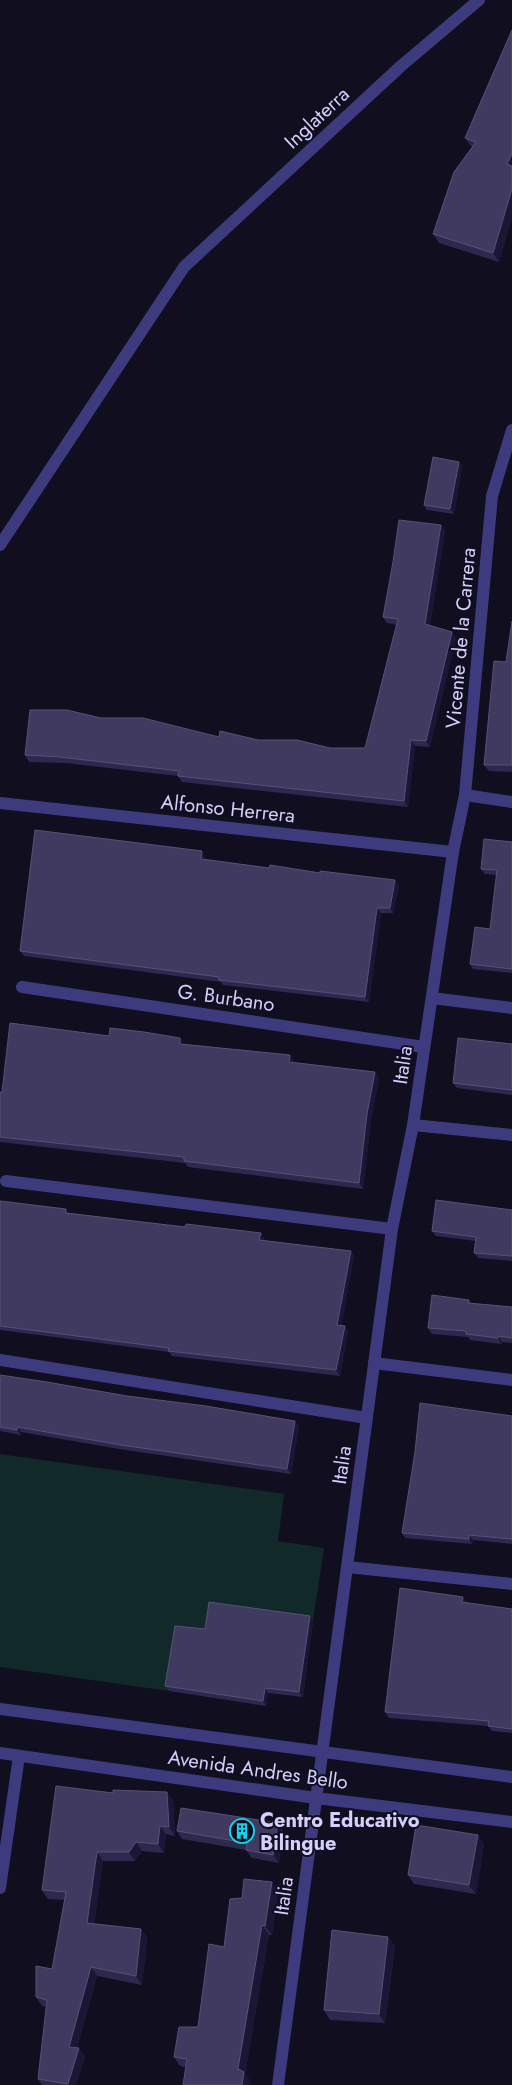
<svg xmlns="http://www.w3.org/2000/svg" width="512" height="2085" font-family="Jost,sans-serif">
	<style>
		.green { fill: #112a29 }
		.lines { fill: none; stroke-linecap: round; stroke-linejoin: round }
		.service { stroke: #3d3b7d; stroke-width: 12 }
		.minor { stroke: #3d3b7d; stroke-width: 12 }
		.wall { fill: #2e284d }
		.shaded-wall { fill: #1b1633 }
		.building { fill: #403a60; stroke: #575179 }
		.labels { text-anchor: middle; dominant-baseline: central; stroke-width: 4; stroke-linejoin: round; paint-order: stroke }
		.street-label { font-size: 20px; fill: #d4d0fd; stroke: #110e20 }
		.poi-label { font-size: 20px; font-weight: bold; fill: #d4d0fd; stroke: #110e20; text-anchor: start }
	</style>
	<rect width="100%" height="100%" fill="#110e20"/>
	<polygon class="green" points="0,1454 284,1494 278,1541 324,1548 313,1621 213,1607 209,1634 169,1691 0,1667"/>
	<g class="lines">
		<g class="service">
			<polyline points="465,795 512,802"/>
			<polyline points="0,803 453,852"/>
			<polyline points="22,987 424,1047"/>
			<polyline points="432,998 512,1008"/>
			<polyline points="413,1125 512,1135"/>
			<polyline points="6,1181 392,1229"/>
			<polyline points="0,1360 367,1418"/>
			<polyline points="374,1363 512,1380"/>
			<polyline points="347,1567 512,1584"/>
		</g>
		<g class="minor">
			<polyline points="0,545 184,267 401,66 479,0"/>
			<polyline points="0,1709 512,1777"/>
			<polyline points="0,1753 316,1798 512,1822"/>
			<polyline points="0,1888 19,1756"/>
			<polyline points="278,2085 392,1229 413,1125 453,852 465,795 492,496 512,430"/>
		</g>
	</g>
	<g class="wall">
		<polygon points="512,30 512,217 499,262 439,243 433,234 473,147 471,146 465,138"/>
		<polygon points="459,462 462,467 454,514 427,510 424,505"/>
		<polygon points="441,525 445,531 430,625 456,638 430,747 415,746 408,807 182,782 178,776 65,763 29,762 25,755 101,718 219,737 258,740 330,748 365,748 397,625 387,623 383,617"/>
		<polygon points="512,621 512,772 489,771 484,765 506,662"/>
		<polygon points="512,842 512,973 473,969 470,964 490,929 497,875 485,874 481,869"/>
		<polygon points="205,856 205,859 399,886 393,913 381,913 369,1002 223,985 221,982 24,956 20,951"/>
		<polygon points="109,1036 290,1055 294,1061 294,1063 375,1072 379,1078 371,1120 363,1189 188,1167 185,1163 0,1142 0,1094"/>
		<polygon points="512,1044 512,1095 457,1088 453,1083"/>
		<polygon points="0,1201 69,1213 185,1227 261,1233 264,1238 264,1241 351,1251 354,1256 341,1325 345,1326 348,1331 340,1376 172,1356 169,1352 0,1330"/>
		<polygon points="512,1210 512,1261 478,1258 474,1253 476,1241 436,1236 432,1231"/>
		<polygon points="469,1300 471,1303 512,1307 512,1343 502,1342 501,1344 470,1340 468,1337 432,1334 428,1328"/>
		<polygon points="0,1375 127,1396 295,1421 299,1426 291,1474 125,1450 21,1432 21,1435 0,1431"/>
		<polygon points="512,1416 512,1544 473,1540 472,1544 405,1538 402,1533"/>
		<polygon points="463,1597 466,1602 466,1603 512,1609 512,1733 492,1731 488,1726 389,1718 385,1712"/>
		<polygon points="313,1621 303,1697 268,1693 266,1706 169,1691 165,1686 205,1629"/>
		<polygon points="173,1801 175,1836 166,1834 164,1853 142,1851 135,1861 103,1861 94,1924 141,1929 147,1937 142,1985 97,1976 77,2048 85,2057 76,2085 42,2085 38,2079 47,2007 42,2006 36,1997 52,1969 65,1900 48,1899 42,1890"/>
		<polygon points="278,1823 283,1831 279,1863 252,1858 246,1850 182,1839 177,1831"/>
		<polygon points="484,1844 476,1894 414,1884 408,1875"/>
		<polygon points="272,1882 278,1892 272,1935 269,1935 245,2074 251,2082 180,2066 174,2057 198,2027 224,1947 242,1898"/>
		<polygon points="395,1946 385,2023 330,2020 324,2010"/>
	</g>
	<g class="shaded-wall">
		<polygon points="512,154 512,171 507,164"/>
		<polygon points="512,189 512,217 499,262 493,253"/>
		<polygon points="459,462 462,467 454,514 450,509"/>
		<polygon points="441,525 445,531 429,630 425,624"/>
		<polygon points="452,632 456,638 430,747 426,741"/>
		<polygon points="411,740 415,746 408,807 404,801"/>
		<polygon points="202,851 205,856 205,864 201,859"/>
		<polygon points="395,880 399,886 393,913 390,908"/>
		<polygon points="377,908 381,913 369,1002 365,997"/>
		<polygon points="180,1038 185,1044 180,1044"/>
		<polygon points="290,1055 294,1061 293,1068 289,1062"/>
		<polygon points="375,1072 379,1078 371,1120 363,1189 359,1183 367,1114"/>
		<polygon points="261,1233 264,1238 263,1245 259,1240"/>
		<polygon points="351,1251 354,1256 341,1330 337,1325"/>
		<polygon points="345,1326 348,1331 340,1376 336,1370"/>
		<polygon points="498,1336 502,1342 501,1344 498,1338"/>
		<polygon points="295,1421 299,1426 291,1474 287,1469"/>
		<polygon points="18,1427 21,1432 21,1435 17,1430"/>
		<polygon points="469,1535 473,1540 472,1544 469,1539"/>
		<polygon points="463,1597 466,1602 466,1607 462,1602"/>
		<polygon points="310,1616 313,1621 303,1697 299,1692"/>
		<polygon points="265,1688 268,1693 266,1706 263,1701"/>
		<polygon points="167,1792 173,1801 175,1836 169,1827"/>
		<polygon points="278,1823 283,1831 279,1863 273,1855"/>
		<polygon points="160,1826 166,1834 164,1853 158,1844"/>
		<polygon points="478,1835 484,1844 476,1894 469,1885"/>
		<polygon points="136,1842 142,1851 135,1861 129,1852"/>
		<polygon points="97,1852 103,1861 93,1932 87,1923"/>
		<polygon points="272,1882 278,1892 272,1935 265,1926"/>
		<polygon points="262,1925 269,1935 245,2074 251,2082 250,2085 242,2085 238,2069"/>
		<polygon points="141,1929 147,1937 142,1985 136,1976"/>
		<polygon points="388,1937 395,1946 385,2023 379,2014"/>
		<polygon points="91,1967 97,1976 75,2056 69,2047"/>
		<polygon points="79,2048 85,2057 76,2085 68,2085 68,2084"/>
	</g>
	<g class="building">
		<polygon points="512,30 512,154 507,164 512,166 512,189 493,253 433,234 454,172 476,142 465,138"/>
		<polygon points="433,457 459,462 450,509 424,505"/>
		<polygon points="399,520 441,525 425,624 452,632 426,741 411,740 404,801 178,776 179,771 60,757 25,755 30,710 67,710 101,718 143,718 219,737 220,731 258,740 297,740 330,748 365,748 398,619 383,617 393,562"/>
		<polygon points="512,621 512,765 484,765 494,661 506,662"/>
		<polygon points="35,830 202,851 201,859 269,868 270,865 320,873 320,871 395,880 390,908 377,908 365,997 219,980 219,977 20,951"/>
		<polygon points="484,839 512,842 512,969 470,964 475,927 490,929 497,870 481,869"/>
		<polygon points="10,1023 109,1036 110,1028 144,1032 180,1038 180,1044 290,1055 289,1062 375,1072 367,1114 359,1183 184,1161 184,1157 0,1137 0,1092 2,1092"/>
		<polygon points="458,1038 512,1044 512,1090 453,1083"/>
		<polygon points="436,1200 512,1210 512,1256 474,1253 476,1237 432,1231"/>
		<polygon points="0,1201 66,1209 66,1213 185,1227 186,1224 261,1233 259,1240 351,1251 337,1325 345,1326 336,1370 168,1351 169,1348 0,1326"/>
		<polygon points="432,1295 469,1300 468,1303 512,1307 512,1338 498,1336 498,1338 466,1334 466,1331 428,1328"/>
		<polygon points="0,1375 47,1382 127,1396 206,1406 295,1421 287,1469 121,1445 18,1427 17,1430 0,1427"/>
		<polygon points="420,1403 512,1416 512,1539 469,1535 469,1539 402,1533 415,1452"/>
		<polygon points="400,1588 463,1597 462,1602 512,1609 512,1729 488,1726 489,1721 385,1712"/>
		<polygon points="209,1602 310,1616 299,1692 265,1688 263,1701 165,1686 175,1626 205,1629"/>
		<polygon points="56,1786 113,1793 113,1790 167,1792 169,1827 160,1826 158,1844 136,1842 129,1852 97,1852 87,1923 141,1929 136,1976 91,1967 69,2047 79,2048 68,2084 38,2079 47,2000 36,1997 36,1966 52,1969 66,1892 42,1890"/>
		<polygon points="181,1808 278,1823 273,1855 246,1850 247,1843 177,1831"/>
		<polygon points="416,1825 478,1835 469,1885 408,1875"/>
		<polygon points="244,1879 272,1882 265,1926 262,1925 238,2069 244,2072 242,2085 183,2085 187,2059 174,2057 179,2027 198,2027 209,1944 224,1947 230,1899 242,1898"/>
		<polygon points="332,1930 388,1937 379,2014 324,2010"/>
	</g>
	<defs>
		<symbol id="building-ring" viewBox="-11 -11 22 22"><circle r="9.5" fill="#110e20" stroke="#0bd8ed" stroke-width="1.5"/><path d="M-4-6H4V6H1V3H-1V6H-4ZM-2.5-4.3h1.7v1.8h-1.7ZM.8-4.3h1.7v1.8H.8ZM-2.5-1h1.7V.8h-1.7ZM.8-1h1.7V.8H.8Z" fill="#0bd8ed"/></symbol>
	</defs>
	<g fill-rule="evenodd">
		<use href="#building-ring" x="228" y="1817" width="28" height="28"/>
	</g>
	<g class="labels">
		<g class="street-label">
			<text transform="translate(317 118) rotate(-43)">Inglaterra</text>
			<text transform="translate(461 638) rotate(-85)">Vicente de la Carrera</text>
			<text transform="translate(228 809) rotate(6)">Alfonso Herrera</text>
			<text transform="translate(226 998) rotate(8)">G. Burbano</text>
			<text transform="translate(403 1065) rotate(-82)">Italia</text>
			<text transform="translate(342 1465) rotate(-82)">Italia</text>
			<text transform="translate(258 1770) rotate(8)">Avenida Andres Bello</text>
			<text transform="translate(284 1896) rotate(-82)">Italia</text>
		</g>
		<g class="poi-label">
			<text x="260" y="1820">Centro Educativo<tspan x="260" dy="23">Bilingue</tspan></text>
		</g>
	</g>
</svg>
